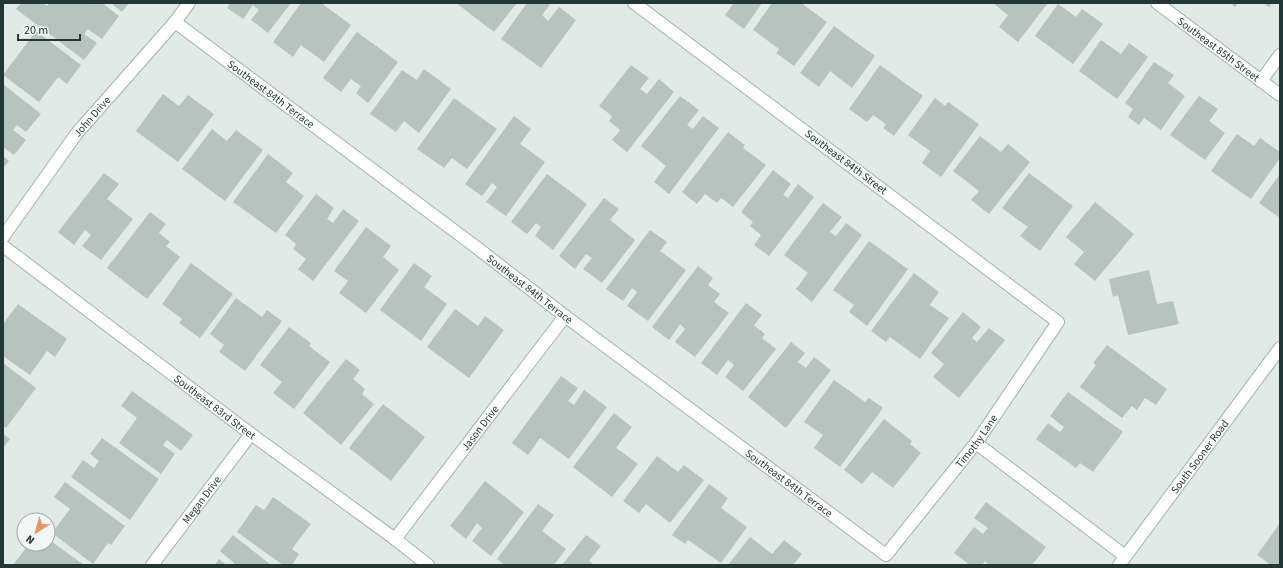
<svg xmlns="http://www.w3.org/2000/svg" width="1283" height="568" font-family="'Source Sans 3',sans-serif">
	<style>
		.building { fill: #b6c4c0 }
		.lines { fill: none; stroke-linecap: round; stroke-linejoin: round }
		.street-casing { stroke: #a3b1ae; stroke-width: 14 }
		.secondary-casing { stroke: #a0b4b0; stroke-width: 14 }
		.street { stroke: #fff; stroke-width: 12 }
		.secondary { stroke: #fff; stroke-width: 12 }
		.labels { text-anchor: middle; dominant-baseline: central; stroke-width: 3.5; stroke-linejoin: round; paint-order: stroke }
		.street-label { font-size: 11px; fill: #223836; stroke: #f0f7f4 }
	</style>
	<rect width="100%" height="100%" fill="#e0eae7"/>
	<g class="building">
		<polygon points="21,3 43,3 47,6 49,3 94,3 96,5 97,3 102,3 119,16 102,39 88,29 84,34 97,43 84,60 16,9"/>
		<polygon points="111,3 129,3 122,12"/>
		<polygon points="230,3 291,3 268,33 251,20 259,10 253,5 243,19 227,8"/>
		<polygon points="301,3 321,3 351,25 324,62 301,45 293,57 273,42"/>
		<polygon points="456,3 517,3 494,32"/>
		<polygon points="527,3 547,3 550,5 542,15 548,21 559,7 576,20 541,68 501,39"/>
		<polygon points="732,3 762,3 744,29 725,15 733,4"/>
		<polygon points="772,3 801,3 827,22 794,66 776,53 779,49 753,30"/>
		<polygon points="993,3 1048,3 1018,42 999,27 1008,15"/>
		<polygon points="1230,3 1238,3 1235,7"/>
		<polygon points="1263,3 1272,3 1269,7"/>
		<polygon points="1058,4 1076,17 1082,9 1103,24 1073,64 1035,36"/>
		<polygon points="834,26 875,56 852,88 830,71 819,87 800,73"/>
		<polygon points="36,31 81,65 67,84 58,77 39,102 3,75"/>
		<polygon points="357,32 398,62 368,103 356,93 361,86 351,79 341,92 323,78"/>
		<polygon points="1101,40 1121,54 1129,43 1148,57 1117,99 1079,71"/>
		<polygon points="1154,62 1174,75 1168,83 1185,96 1161,130 1144,118 1139,125 1128,117 1133,109 1125,103"/>
		<polygon points="631,65 649,78 640,89 647,94 659,79 674,92 627,152 612,140 620,130 609,121 612,116 599,106"/>
		<polygon points="880,65 923,96 894,136 883,128 886,124 873,115 867,122 849,109"/>
		<polygon points="424,69 451,89 419,133 404,121 396,132 370,114 402,70 417,80"/>
		<polygon points="3,84 41,114 26,132 17,125 13,130 26,140 14,155 3,147"/>
		<polygon points="163,94 179,106 188,95 214,114 178,162 136,131"/>
		<polygon points="680,96 699,110 687,125 693,129 703,116 719,128 669,194 654,182 666,166 641,146"/>
		<polygon points="1199,96 1218,109 1209,121 1225,133 1205,160 1170,135"/>
		<polygon points="454,98 497,129 467,169 452,158 444,168 417,149"/>
		<polygon points="935,98 945,106 948,102 979,124 941,177 922,163 930,151 908,135"/>
		<polygon points="514,116 531,129 520,144 545,162 506,216 486,202 497,187 492,183 482,196 465,184"/>
		<polygon points="212,129 227,141 236,130 263,150 225,201 182,169"/>
		<polygon points="728,132 745,145 743,148 766,165 733,207 721,198 717,203 705,194 697,204 682,192"/>
		<polygon points="1237,134 1254,146 1260,138 1280,152 1280,158 1251,199 1211,171"/>
		<polygon points="980,136 1001,152 1008,144 1030,162 989,214 971,200 979,191 953,171"/>
		<polygon points="268,154 293,173 286,182 304,196 276,233 233,202"/>
		<polygon points="3,156 9,161 3,168"/>
		<polygon points="773,170 791,184 783,195 788,198 798,184 814,197 769,256 754,245 761,235 750,226 753,222 741,212"/>
		<polygon points="104,173 119,184 107,199 133,219 101,260 82,246 91,235 85,230 74,245 58,232"/>
		<polygon points="1029,173 1073,206 1040,251 1020,236 1028,227 1002,208"/>
		<polygon points="547,174 587,204 553,250 535,236 541,227 536,223 527,234 511,222"/>
		<polygon points="1280,174 1280,218 1259,203"/>
		<polygon points="316,194 334,208 327,219 333,223 343,209 359,221 313,281 298,269 306,259 293,249 296,244 285,235"/>
		<polygon points="604,198 619,209 610,220 635,240 602,283 583,269 592,258 586,254 575,269 559,256"/>
		<polygon points="1095,202 1134,234 1095,281 1074,264 1084,252 1066,237"/>
		<polygon points="823,203 842,217 830,232 836,236 846,223 862,235 812,302 796,289 808,273 784,255"/>
		<polygon points="150,212 166,224 159,233 170,242 166,246 180,257 147,299 107,268"/>
		<polygon points="366,227 391,246 383,257 399,270 366,313 339,293 348,281 334,271"/>
		<polygon points="650,230 667,242 660,251 686,270 648,321 627,306 637,292 632,288 623,301 606,289"/>
		<polygon points="869,241 908,269 867,326 849,312 854,305 833,290"/>
		<polygon points="191,263 233,294 200,338 179,323 182,319 162,304"/>
		<polygon points="414,263 432,276 424,287 447,304 421,341 380,310"/>
		<polygon points="698,266 713,278 708,285 720,294 714,302 729,313 695,357 675,342 685,329 680,324 669,340 652,327"/>
		<polygon points="1149,270 1157,304 1173,301 1179,324 1128,335 1118,295 1113,297 1109,279"/>
		<polygon points="914,273 939,292 930,305 949,318 920,359 890,337 886,342 871,331"/>
		<polygon points="236,298 262,317 267,310 282,321 245,371 219,352 224,345 210,334"/>
		<polygon points="746,303 762,315 754,325 765,334 762,338 776,349 743,391 725,377 734,365 728,360 717,375 701,363"/>
		<polygon points="18,304 67,339 55,357 47,351 30,375 3,356 3,324"/>
		<polygon points="455,309 478,326 485,316 504,330 469,378 427,347"/>
		<polygon points="963,312 981,327 972,338 977,342 989,328 1005,340 959,398 933,377 944,364 931,353"/>
		<polygon points="289,327 311,343 309,346 330,362 294,409 273,393 282,382 260,365"/>
		<polygon points="791,342 805,353 798,362 806,368 814,357 831,370 786,428 748,397"/>
		<polygon points="1107,345 1167,389 1156,405 1145,398 1137,410 1132,406 1122,418 1080,387 1096,365 1093,363"/>
		<polygon points="346,359 360,370 353,379 365,389 362,394 374,404 341,445 303,413"/>
		<polygon points="3,363 36,388 6,428 3,426"/>
		<polygon points="561,376 578,388 568,401 574,405 584,390 607,407 569,459 540,438 528,455 512,443"/>
		<polygon points="834,380 865,402 869,398 883,408 840,467 814,448 823,435 804,422"/>
		<polygon points="132,391 193,435 181,451 167,440 163,445 175,454 161,474 119,443 137,418 121,406"/>
		<polygon points="1068,392 1123,432 1093,472 1080,463 1076,468 1036,439 1048,423 1060,432 1064,427 1050,416"/>
		<polygon points="383,404 425,437 391,481 349,448"/>
		<polygon points="614,413 632,427 616,448 638,464 612,497 573,467"/>
		<polygon points="884,419 912,441 910,444 921,453 893,488 872,472 862,484 844,470"/>
		<polygon points="3,434 10,439 3,448"/>
		<polygon points="102,438 159,479 130,520 71,477 83,460 94,468 99,461 90,454"/>
		<polygon points="657,456 678,472 684,465 704,480 670,523 646,504 639,513 623,501"/>
		<polygon points="485,481 524,512 491,556 472,541 482,528 477,523 466,539 450,526"/>
		<polygon points="65,482 125,526 111,545 108,543 93,564 52,533 70,509 54,497"/>
		<polygon points="709,484 728,498 721,508 747,527 721,563 688,540 685,544 672,535"/>
		<polygon points="273,497 311,524 292,549 299,554 292,565 283,565 237,532 256,505 264,510"/>
		<polygon points="986,502 1046,547 1032,565 989,565 985,561 982,565 970,565 954,553 974,527 983,534 988,528 974,518"/>
		<polygon points="538,504 554,515 542,531 566,549 554,565 505,565 497,559"/>
		<polygon points="1280,523 1280,565 1271,565 1257,555"/>
		<polygon points="233,535 271,565 232,565 234,563 220,551"/>
		<polygon points="586,535 601,546 589,561 594,565 562,565"/>
		<polygon points="750,537 772,554 784,540 802,554 793,565 728,565"/>
		<polygon points="48,539 84,565 13,565 29,544 48,544"/>
		<polygon points="219,559 226,565 215,565"/>
	</g>
	<g class="lines">
		<defs>
			<g id="street">
				<path id="s1" d="M1157,3l123,92"/>
				<path id="s2" d="M175,22l301,225 89,69 321,239 90,-112 82,-121 -424,-319"/>
				<polyline points="1261,81 1280,55"/>
				<path id="s3" d="M3,237l74,-104 98,-111 14,-19"/>
				<path id="s4" d="M3,246l248,188 144,105 33,26"/>
				<polyline points="976,443 1125,556"/>
				<path id="s5" d="M395,539l170,-223"/>
				<path id="s6" d="M152,565l99,-131"/>
			</g>
			<g id="secondary">
				<path id="s7" d="M1119,565l161,-217"/>
			</g>
		</defs>
		<use href="#street" class="street-casing"/>
		<use href="#secondary" class="secondary-casing"/>
		<use href="#street" class="street"/>
		<use href="#secondary" class="secondary"/>
	</g>
	<g class="labels">
		<g class="street-label">
			<text stroke="none"><textPath href="#s1" startOffset="77">Southeast 85th Street</textPath></text>
			<text stroke="none"><textPath href="#s2" startOffset="120">Southeast 84th Terrace</textPath></text>
			<text stroke="none"><textPath href="#s3" startOffset="150">John Drive</textPath></text>
			<text transform="translate(846 162) rotate(37)">Southeast 84th Street</text>
			<text stroke="none"><textPath href="#s2" startOffset="444">Southeast 84th Terrace</textPath></text>
			<text stroke="none"><textPath href="#s4" startOffset="266">Southeast 83rd Street</textPath></text>
			<text stroke="none"><textPath href="#s5" startOffset="140">Jason Drive</textPath></text>
			<text stroke="none"><textPath href="#s2" startOffset="1034">Timothy Lane</textPath></text>
			<text stroke="none"><textPath href="#s7" startOffset="135">South Sooner Road</textPath></text>
			<text stroke="none"><textPath href="#s2" startOffset="768">Southeast 84th Terrace</textPath></text>
			<text stroke="none"><textPath href="#s6" startOffset="82">Megan Drive</textPath></text>
		</g>
	</g>
	<rect width="1283" height="568" fill="none" stroke="#223836" stroke-width="8"/>
	<g transform="translate(36 532) rotate(217)"><circle r="19" fill="#f0f7f4" stroke="#9eaba8"/>
	<path d="M0-3L7 15L0 10L-7 15Z" fill="#e69862"/>
	<text y="-6" font-size="11" font-weight="bold" text-anchor="middle" fill="#223836">N</text>
	</g>
	<path d="M18 34v6h62v-6" fill="none" stroke="#223836" stroke-width="2"/>
	<text x="24" y="34" font-size="12" fill="#223836" stroke="#f0f7f4" stroke-width="3" paint-order="stroke">20 m</text>
</svg>
